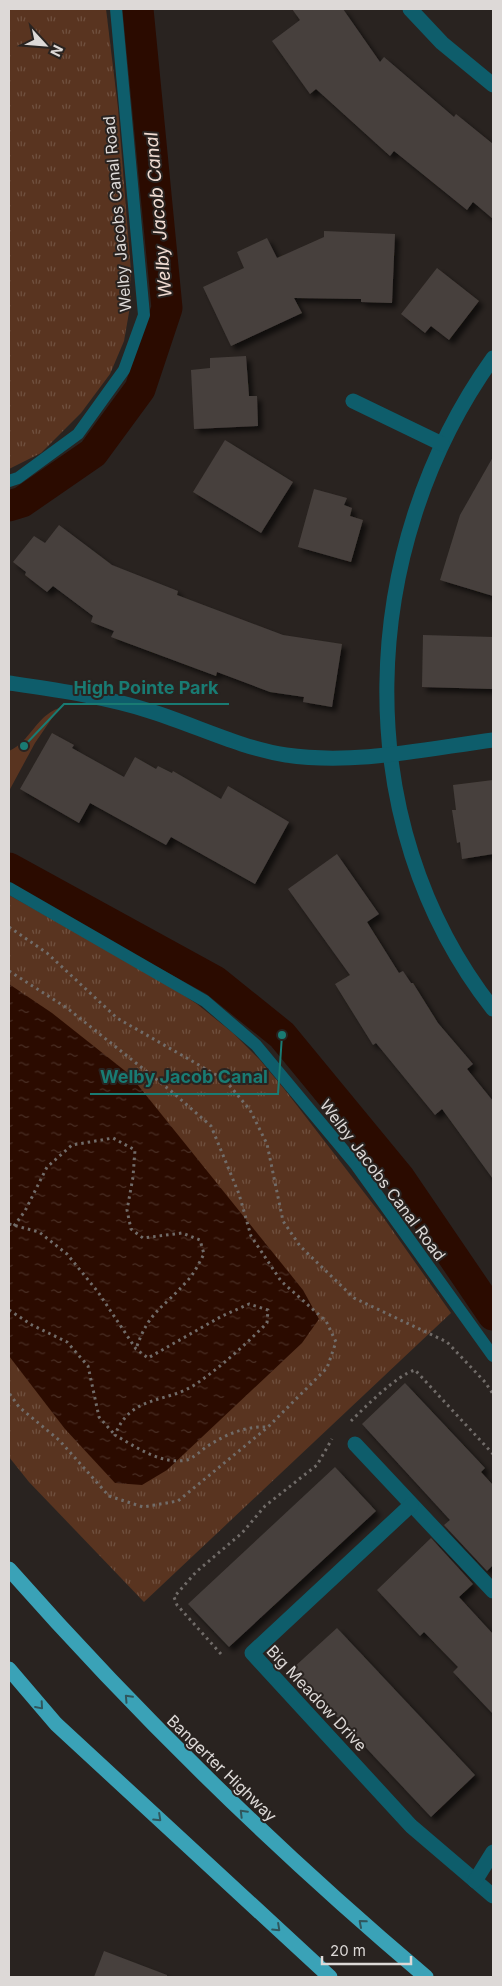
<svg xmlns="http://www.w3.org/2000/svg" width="502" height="1986" font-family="Inter,sans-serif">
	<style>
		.grass { fill: url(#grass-tufts) }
		.green { fill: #593420 }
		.water { fill: url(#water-ripples) }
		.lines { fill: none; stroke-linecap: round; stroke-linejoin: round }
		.canal { stroke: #2b0b00; stroke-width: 31 }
		.building { fill: #47403d; filter: url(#shadow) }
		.path { stroke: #716c69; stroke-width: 3; stroke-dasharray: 2.5 4; stroke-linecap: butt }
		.lane { stroke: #0e5d6b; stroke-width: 12 }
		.street { stroke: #0e5d6b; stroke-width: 15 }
		.highway { stroke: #3aa2b7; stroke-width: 15 }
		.oneway { stroke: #30565c }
		.labels { text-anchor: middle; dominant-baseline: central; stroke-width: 4; stroke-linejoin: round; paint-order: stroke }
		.street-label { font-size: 16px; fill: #ddd9d7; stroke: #292320 }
		.water-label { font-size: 18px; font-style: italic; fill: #f1dcd2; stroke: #292320 }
		.leader { fill: none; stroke: #197b73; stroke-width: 2 }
		.callout-dot { fill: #197b73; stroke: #292320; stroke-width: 2 }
		.callout-label { font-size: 18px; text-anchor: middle; font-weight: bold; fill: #197b73; stroke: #292320; stroke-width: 4; stroke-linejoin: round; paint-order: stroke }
	</style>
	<defs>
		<pattern id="grass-tufts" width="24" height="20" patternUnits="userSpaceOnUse" patternTransform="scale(1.25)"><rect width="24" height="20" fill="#593420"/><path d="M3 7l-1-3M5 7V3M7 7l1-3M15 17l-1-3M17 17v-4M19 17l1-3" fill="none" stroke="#705140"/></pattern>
		<pattern id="water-ripples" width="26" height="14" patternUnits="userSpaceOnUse" patternTransform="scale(1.25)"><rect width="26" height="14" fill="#2b0b00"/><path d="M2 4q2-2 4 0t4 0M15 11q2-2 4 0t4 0" fill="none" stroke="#492e24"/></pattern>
		<filter id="shadow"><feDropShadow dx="4.5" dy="4.5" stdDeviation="2.5" flood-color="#0009"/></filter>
	</defs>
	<rect width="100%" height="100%" fill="#292320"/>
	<g class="grass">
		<polygon points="9,9 106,9 118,108 131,271 131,301 124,341 110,374 81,413 41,453 9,469"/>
		<polygon points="9,895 162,981 197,1004 233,1033 260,1060 285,1090 383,1217 451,1313 144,1602 29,1482 9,1457"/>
	</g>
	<path class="green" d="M59,708l-24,35 -26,48v-40c22,-10 26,-34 50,-43z"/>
	<polygon class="water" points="9,984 52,1013 129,1074 303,1290 319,1319 302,1343 167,1470 142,1485 115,1483 65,1429 9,1356"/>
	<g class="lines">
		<g class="canal">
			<polyline points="9,506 22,502 93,453 140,389 167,308 138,9"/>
			<polyline points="9,868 215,981 282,1035 399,1177 493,1315"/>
		</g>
	</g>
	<g class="building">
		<polygon points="292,9 343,9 380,62 384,57 454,117 456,114 493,144 493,219 473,202 467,210 394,151 390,156 316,89 310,94 272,41 300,20"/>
		<polygon points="324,231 395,234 392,303 361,302 361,299 294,298 302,313 231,346 203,287 244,268 237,252 267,238 277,258 324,237"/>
		<polygon points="437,268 479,301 449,340 431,326 425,333 401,314"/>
		<polygon points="246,356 249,396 257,396 258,426 194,429 191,370 210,368 210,358"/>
		<polygon points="225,440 293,482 261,533 193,492"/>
		<polygon points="493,457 493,596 440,580 460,515"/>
		<polygon points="314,489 347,498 344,505 352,508 350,516 363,520 351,562 298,547"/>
		<polygon points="59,525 112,565 178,591 177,595 283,635 342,644 332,707 303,702 304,697 270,692 217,672 216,676 111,637 114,631 91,622 93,616 53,586 47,592 25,575 26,572 13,562 34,536 45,543"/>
		<polygon points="423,635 493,637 493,689 422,687"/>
		<polygon points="52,733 74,745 72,748 124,777 135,757 156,769 158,766 172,773 173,771 221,799 228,786 289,822 255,884 171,837 166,845 90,803 79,823 20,789"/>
		<polygon points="493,780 493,854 462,859 460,842 457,843 452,810 456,810 453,785"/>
		<polygon points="337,854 379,914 367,922 399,973 403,971 411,983 413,983 438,1023 473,1064 467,1069 493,1101 493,1179 442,1109 435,1115 376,1043 373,1045 335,984 350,975 288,889"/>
		<polygon points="405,1383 485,1468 481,1472 493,1485 493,1565 487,1571 444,1525 450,1520 362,1424"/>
		<polygon points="335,1467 376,1511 229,1647 188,1604"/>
		<polygon points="431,1538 473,1584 459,1597 493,1634 493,1714 453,1672 458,1667 424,1632 420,1636 377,1590"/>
		<polygon points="337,1628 475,1775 431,1817 292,1669"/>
		<polygon points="104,1951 167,1975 167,1977 94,1977"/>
	</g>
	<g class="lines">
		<g class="path">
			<polyline points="9,927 47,953 117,1018 225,1080 250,1110 267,1144 283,1221 300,1246 354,1298 447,1342 485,1382 493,1394"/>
			<polyline points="9,971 67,1008 171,1091 211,1126 239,1194 251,1236 281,1281 326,1321 336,1342 327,1368 268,1427 178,1501 143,1507 109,1496 59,1440 19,1407 9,1393"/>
			<path d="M9,1224l30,8 28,22 31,38 38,57 12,9 74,-42 27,-12 19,6 -1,13c-22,22 -45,43 -71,61 -30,20 -65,10 -81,51 21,12 46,30 72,25 6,-2 14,-9 19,-13 19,-12 38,-21 61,-20"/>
			<path d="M14,1226l11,-15 22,-44 25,-22 41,-7 22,12 -2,27 -6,33 4,19 12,9 39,-5 18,7 4,14c-5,9 -10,20 -17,27 -24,28 -38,29 -51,68"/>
			<polyline points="9,1310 32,1325 67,1342 88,1366 99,1417 115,1435"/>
			<path d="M351,1421c14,-14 46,-46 64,-51l78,84"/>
			<polyline points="221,1654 177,1605 174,1597 196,1572 242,1533 265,1506 317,1465 332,1439"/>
		</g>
		<g class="lane">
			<polyline points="9,481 18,478 78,434 124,370 144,315 116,9"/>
			<polyline points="9,888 205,1001 256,1045 356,1165 493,1356"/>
		</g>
		<g class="street">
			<polyline points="410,9 442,43 493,85"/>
			<path d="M493,358c-136,190 -147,464 0,651"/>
			<polyline points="353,401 442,444"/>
			<path d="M9,683c48,7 98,14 144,29 44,14 88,36 133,43 69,10 139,-6 207,-15"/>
			<polyline points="355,1444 493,1591"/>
			<polyline points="411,1505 252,1653 411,1826 493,1896"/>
			<polyline points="475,1881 493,1852"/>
		</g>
		<g class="highway">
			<path d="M9,1569c129,146 268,282 417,408"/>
			<polyline points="9,1669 56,1724 330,1977"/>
		</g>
	</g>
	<defs><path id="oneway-chevron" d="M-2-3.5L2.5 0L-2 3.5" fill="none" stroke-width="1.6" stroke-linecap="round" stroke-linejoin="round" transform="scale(1.25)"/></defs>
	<g class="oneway">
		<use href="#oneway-chevron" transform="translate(128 1698) rotate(-133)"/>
		<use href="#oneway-chevron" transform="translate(40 1706) rotate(49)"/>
		<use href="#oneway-chevron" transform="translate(243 1813) rotate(-135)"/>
		<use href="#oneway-chevron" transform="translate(158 1818) rotate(43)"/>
		<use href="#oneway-chevron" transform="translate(362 1923) rotate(-139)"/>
		<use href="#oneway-chevron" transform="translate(277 1928) rotate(43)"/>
	</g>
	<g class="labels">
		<g class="street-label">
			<text transform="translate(117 214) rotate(-95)">Welby Jacobs Canal Road</text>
			<text transform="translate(383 1180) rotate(53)">Welby Jacobs Canal Road</text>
			<text transform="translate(317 1698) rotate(47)">Big Meadow Drive</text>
			<text transform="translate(222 1768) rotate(44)">Bangerter Highway</text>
		</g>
		<g class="water-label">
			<text transform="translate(158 215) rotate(-95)">Welby Jacob Canal</text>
		</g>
	</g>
	<path class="leader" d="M24 746L64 704H229M282 1035L278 1094H90"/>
	<g class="callout-dot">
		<circle cx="24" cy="746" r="5"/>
		<circle cx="282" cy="1035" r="5"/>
	</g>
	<g class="callout-label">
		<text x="146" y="694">High Pointe Park</text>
		<text x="184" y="1083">Welby Jacob Canal</text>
	</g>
	<rect width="502" height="1986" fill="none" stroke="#ddd9d7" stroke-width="20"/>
	<g transform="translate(45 45) rotate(116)" stroke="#292320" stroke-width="4" paint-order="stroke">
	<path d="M0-4L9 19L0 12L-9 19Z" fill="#ddd9d7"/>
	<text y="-8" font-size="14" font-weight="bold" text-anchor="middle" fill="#ddd9d7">N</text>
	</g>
	<path d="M322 1956v8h89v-8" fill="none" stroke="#ddd9d7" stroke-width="2.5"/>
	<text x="330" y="1956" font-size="15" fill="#ddd9d7" stroke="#292320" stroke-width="4" paint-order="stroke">20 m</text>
</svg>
